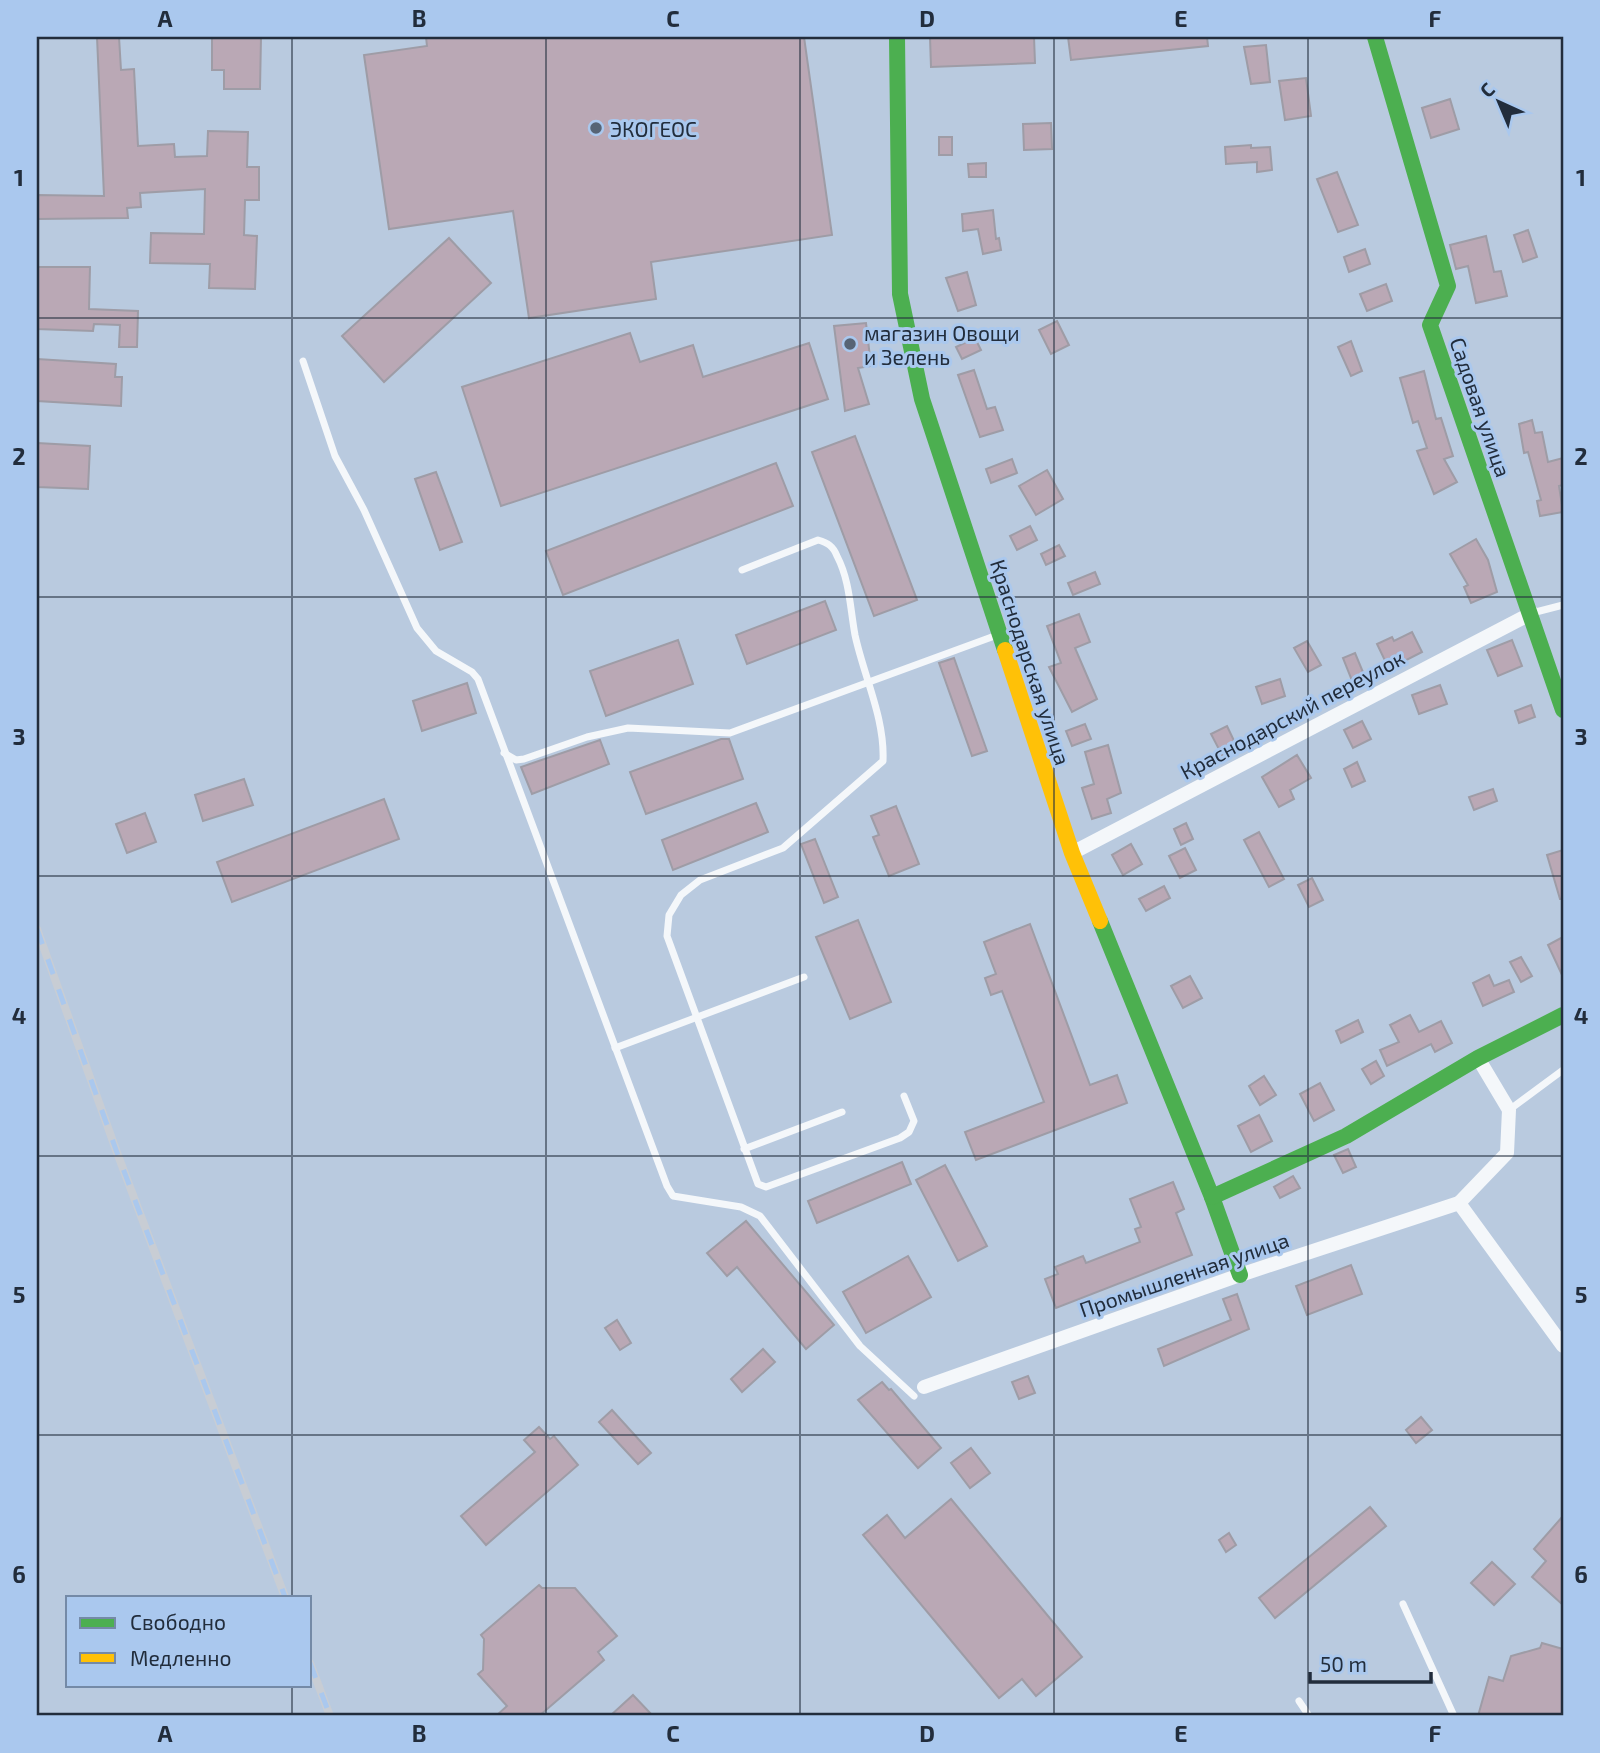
<svg xmlns="http://www.w3.org/2000/svg" width="1600" height="1753" font-family="'Exo 2',sans-serif">
	<style>
		.building { fill: #baa8b5; stroke: #9e9ca6; stroke-width: 2 }
		.lines { fill: none; stroke-linecap: round; stroke-linejoin: round }
		.lane { stroke: #f4f7fa; stroke-width: 7 }
		.street { stroke: #f4f7fa; stroke-width: 14 }
		.fast { stroke: #4caf50; stroke-width: 16 }
		.slow { stroke: #ffc107; stroke-width: 16 }
		.rail-casing { stroke: #c8cdd4; stroke-width: 8 }
		.rail { stroke: #aac8ee; stroke-width: 5; stroke-dasharray: 16; stroke-linecap: butt }
		.grid { fill: none; stroke: #222d3c; stroke-width: 2; stroke-opacity: 0.55 }
		.poi-dot { fill: #576475; stroke: #aac8ee; stroke-width: 2.5 }
		.labels { text-anchor: middle; dominant-baseline: central; stroke-width: 6; stroke-linejoin: round; paint-order: stroke }
		.poi-label { font-size: 21px; fill: #222d3c; stroke: #aac8ee; text-anchor: start }
		.street-label { font-size: 21px; fill: #222d3c; stroke: #aac8ee }
		.neatline { fill: none; stroke: #222d3c; stroke-width: 2.5 }
		.grid-label { font-size: 23px; text-anchor: middle; font-weight: bold; fill: #222d3c }
	</style>
	<rect width="100%" height="100%" fill="#b9cadf"/>
	<g class="building">
		<polygon points="97,37 119,37 121,70 134,69 138,146 174,144 175,157 207,156 208,131 248,132 247,167 259,167 259,200 245,200 244,235 257,236 255,289 209,288 210,264 150,263 151,233 204,234 205,189 140,193 141,207 127,208 128,218 37,219 37,195 104,196"/>
		<polygon points="212,37 261,37 260,89 224,89 224,70 212,70"/>
		<polygon points="426,37 804,37 832,235 651,262 656,299 529,318 513,211 389,229 364,55 427,46"/>
		<polygon points="930,37 1034,37 1035,63 931,67"/>
		<polygon points="1068,37 1207,37 1208,46 1071,60"/>
		<polygon points="1266,45 1270,82 1251,84 1244,47"/>
		<polygon points="1306,78 1311,116 1285,120 1279,81"/>
		<polygon points="1450,99 1459,129 1431,138 1422,108"/>
		<polygon points="1051,123 1052,149 1024,150 1023,124"/>
		<rect x="939" y="137" width="13" height="18"/>
		<polygon points="1251,145 1251,148 1270,147 1272,170 1257,172 1257,162 1226,164 1225,147"/>
		<polygon points="986,163 986,177 969,177 968,164"/>
		<polygon points="1337,172 1358,225 1338,232 1317,179"/>
		<polygon points="993,210 996,239 999,238 1001,250 983,254 978,229 963,231 962,214"/>
		<polygon points="1528,230 1537,257 1523,262 1514,235"/>
		<polygon points="1486,236 1494,272 1501,271 1507,296 1476,303 1468,266 1456,269 1450,245"/>
		<polygon points="449,238 491,283 384,382 342,336"/>
		<polygon points="1365,249 1370,264 1349,272 1344,257"/>
		<polygon points="37,267 90,267 89,309 138,311 137,347 119,347 120,325 94,324 93,331 37,329"/>
		<polygon points="967,272 976,305 958,311 946,278"/>
		<polygon points="1386,284 1392,301 1367,311 1360,294"/>
		<polygon points="1057,321 1069,345 1051,354 1039,330"/>
		<polygon points="866,323 871,366 858,368 869,404 845,411 834,326"/>
		<polygon points="630,333 640,362 693,345 703,377 809,343 828,399 501,506 462,387"/>
		<polygon points="975,338 981,350 962,359 956,347"/>
		<polygon points="1351,341 1362,371 1351,376 1338,347"/>
		<polygon points="37,359 116,364 115,377 122,377 121,406 37,401"/>
		<polygon points="974,370 987,409 995,407 1003,430 980,437 958,375"/>
		<polygon points="1424,371 1436,419 1441,418 1453,456 1444,459 1457,482 1434,494 1417,451 1427,448 1418,421 1413,423 1400,378"/>
		<polygon points="1532,420 1535,433 1542,432 1548,462 1563,458 1563,485 1559,486 1563,512 1540,516 1537,501 1541,500 1528,452 1524,453 1519,424"/>
		<polygon points="855,436 917,600 874,616 812,452"/>
		<polygon points="37,443 90,446 88,489 37,487"/>
		<polygon points="1012,459 1017,473 991,483 986,469"/>
		<polygon points="776,463 793,506 563,595 546,551"/>
		<polygon points="1047,470 1063,499 1036,515 1019,486"/>
		<polygon points="436,472 462,542 440,550 415,479"/>
		<polygon points="1030,526 1037,540 1017,550 1010,536"/>
		<polygon points="1476,539 1488,560 1497,592 1471,603 1464,587 1468,585 1450,554"/>
		<polygon points="1059,545 1065,556 1046,565 1041,554"/>
		<polygon points="1095,572 1100,584 1073,595 1068,583"/>
		<polygon points="825,601 836,630 747,664 736,635"/>
		<polygon points="1079,614 1090,642 1075,648 1097,699 1072,712 1049,667 1061,663 1047,626"/>
		<polygon points="1412,632 1422,652 1389,669 1377,644 1392,637 1394,641"/>
		<polygon points="678,640 693,684 606,716 590,671"/>
		<polygon points="1512,640 1522,666 1498,676 1487,650"/>
		<polygon points="1307,641 1321,665 1308,672 1294,648"/>
		<polygon points="1355,653 1365,677 1353,683 1343,658"/>
		<polygon points="954,658 987,751 972,756 939,663"/>
		<polygon points="1280,679 1285,696 1262,704 1256,687"/>
		<polygon points="467,683 476,713 422,731 413,701"/>
		<polygon points="1440,685 1447,704 1419,714 1412,695"/>
		<polygon points="1531,705 1535,717 1519,723 1515,711"/>
		<polygon points="1362,721 1371,739 1353,748 1344,730"/>
		<polygon points="1085,724 1091,739 1072,746 1066,731"/>
		<polygon points="1227,726 1237,747 1222,755 1211,734"/>
		<polygon points="721,739 729,739 743,779 646,814 630,772"/>
		<polygon points="600,740 609,764 532,794 521,767"/>
		<polygon points="1108,745 1121,793 1107,799 1111,813 1092,819 1082,788 1094,784 1085,752"/>
		<polygon points="1297,755 1311,778 1290,790 1294,799 1279,807 1262,777"/>
		<polygon points="1357,762 1365,781 1352,787 1344,769"/>
		<polygon points="244,779 253,805 203,821 195,795"/>
		<polygon points="1493,789 1497,801 1474,810 1469,797"/>
		<polygon points="384,799 399,839 232,902 217,862"/>
		<polygon points="756,803 768,832 673,870 662,840"/>
		<polygon points="896,806 919,864 889,876 873,837 879,835 871,816"/>
		<polygon points="145,813 156,842 127,853 116,824"/>
		<polygon points="1186,823 1193,839 1181,845 1174,829"/>
		<polygon points="1259,832 1284,879 1269,887 1244,840"/>
		<polygon points="815,839 838,897 824,903 801,844"/>
		<polygon points="1131,844 1142,864 1123,875 1112,855"/>
		<polygon points="1185,848 1196,870 1180,878 1169,856"/>
		<polygon points="1563,850 1563,899 1560,899 1547,855"/>
		<polygon points="1312,878 1323,900 1309,907 1298,885"/>
		<polygon points="1164,886 1170,898 1146,911 1139,899"/>
		<polygon points="858,920 891,1002 850,1019 816,937"/>
		<polygon points="1030,924 1090,1085 1117,1075 1127,1103 976,1160 965,1132 1044,1102 1002,991 991,995 985,978 996,974 984,942"/>
		<polygon points="1563,937 1563,977 1548,945"/>
		<polygon points="1521,957 1532,976 1521,982 1510,962"/>
		<polygon points="1489,975 1494,986 1509,980 1514,992 1483,1006 1473,983"/>
		<polygon points="1190,976 1202,998 1183,1008 1171,986"/>
		<polygon points="1410,1015 1419,1032 1441,1021 1452,1043 1435,1052 1431,1044 1387,1066 1380,1050 1399,1042 1390,1025"/>
		<polygon points="1358,1020 1363,1032 1341,1043 1336,1031"/>
		<polygon points="1376,1061 1384,1076 1371,1084 1362,1069"/>
		<polygon points="1264,1076 1276,1095 1260,1105 1249,1086"/>
		<polygon points="1320,1083 1334,1110 1314,1121 1300,1094"/>
		<polygon points="1259,1115 1272,1141 1251,1152 1238,1126"/>
		<polygon points="1348,1149 1356,1167 1343,1173 1334,1155"/>
		<polygon points="902,1162 911,1184 817,1223 808,1201"/>
		<polygon points="945,1165 987,1246 958,1261 916,1180"/>
		<polygon points="1293,1176 1300,1188 1280,1198 1274,1187"/>
		<polygon points="1173,1182 1184,1209 1176,1213 1192,1255 1056,1308 1045,1279 1058,1274 1055,1267 1083,1256 1086,1263 1140,1242 1135,1229 1141,1227 1130,1199"/>
		<polygon points="746,1221 834,1325 806,1349 737,1267 727,1276 707,1253"/>
		<polygon points="908,1256 931,1297 866,1333 843,1292"/>
		<polygon points="1351,1265 1362,1294 1307,1315 1296,1286"/>
		<polygon points="1237,1294 1249,1329 1164,1366 1158,1349 1231,1320 1223,1299"/>
		<polygon points="617,1320 631,1343 620,1350 605,1328"/>
		<polygon points="763,1349 775,1362 742,1392 731,1379"/>
		<polygon points="1028,1376 1035,1393 1019,1399 1012,1382"/>
		<polygon points="882,1382 889,1390 891,1389 941,1448 918,1468 858,1400"/>
		<polygon points="612,1410 651,1453 638,1464 599,1422"/>
		<polygon points="1421,1417 1432,1430 1416,1443 1406,1430"/>
		<polygon points="539,1427 550,1439 554,1436 578,1465 486,1545 461,1516 535,1452 524,1440"/>
		<polygon points="971,1448 990,1473 970,1488 951,1463"/>
		<polygon points="951,1499 1082,1657 1036,1696 1022,1679 999,1698 863,1535 887,1515 905,1538"/>
		<polygon points="1370,1507 1386,1526 1275,1618 1259,1598"/>
		<polygon points="1563,1516 1563,1605 1532,1577 1546,1561 1534,1549"/>
		<polygon points="1229,1533 1236,1545 1226,1552 1219,1540"/>
		<polygon points="1492,1562 1515,1584 1494,1605 1471,1583"/>
		<polygon points="539,1585 542,1588 575,1588 617,1636 598,1652 604,1660 539,1716 496,1716 507,1706 478,1674 483,1670 484,1639 481,1635"/>
		<polygon points="1542,1643 1563,1649 1563,1716 1478,1716 1489,1677 1503,1681 1511,1656 1540,1648"/>
		<polygon points="633,1695 653,1716 610,1716"/>
	</g>
	<g class="lines">
		<g class="lane">
			<polyline points="303,361 335,456 364,510 417,628 436,651 472,672 478,679 667,1186 673,1196 741,1207 760,1216 860,1346 914,1396"/>
			<path d="M742,570l76,-30c10,3 15,6 19,16 13,25 13,52 18,79 9,42 30,83 28,126l-100,87 -83,32 -19,15 -12,20 -2,21 91,248 8,3 134,-49 9,-6 5,-11 -10,-25"/>
			<polyline points="1532,613 1563,605"/>
			<polyline points="504,753 516,760 524,759 587,737 628,728 730,733 1000,634"/>
			<polyline points="615,1048 804,977"/>
			<polyline points="1509,1110 1563,1070"/>
			<polyline points="744,1149 842,1112"/>
			<polyline points="1403,1604 1454,1716"/>
			<polyline points="1299,1701 1309,1716"/>
		</g>
		<g class="street">
			<polyline points="1072,853 1532,613"/>
			<polyline points="1478,1058 1509,1110 1507,1153 1459,1203 1563,1346"/>
			<polyline points="924,1387 1240,1275 1459,1203"/>
		</g>
		<g class="fast">
			<polyline points="897,37 900,294 922,399 1005,650"/>
			<polyline points="1375,37 1448,286 1430,325 1563,710"/>
			<polyline points="1100,921 1212,1197 1240,1275"/>
			<polyline points="1212,1197 1346,1136 1478,1058 1563,1015"/>
		</g>
		<polyline class="slow" points="1005,650 1072,853 1100,921"/>
		<defs>
			<g id="rail">
				<polyline points="37,929 116,1150 285,1597"/>
				<polyline points="310,1663 330,1716"/>
			</g>
		</defs>
		<use href="#rail" class="rail-casing"/>
		<use href="#rail" class="rail"/>
	</g>
	<path class="grid" d="M292,37v1560M546,37v1679M800,37v1679M1054,37v1679M1308,37v1679M37,318h1526M37,597h1526M37,876h1526M37,1156h1526M37,1435h1526M292,1685v31"/>
	<g class="poi-dot">
		<circle cx="596" cy="128" r="7"/>
		<circle cx="850" cy="344" r="7"/>
	</g>
	<g class="labels">
		<g class="poi-label">
			<text x="610" y="128">ЭКОГЕОС</text>
			<text x="864" y="332">магазин Овощи<tspan x="864" dy="24">и Зелень</tspan></text>
		</g>
		<g class="street-label">
			<text transform="translate(1481 407) rotate(71)">Садовая улица</text>
			<text transform="translate(1031 662) rotate(72)">Краснодарская улица</text>
			<text transform="translate(1292 714) rotate(-28)">Краснодарский переулок</text>
			<text transform="translate(1184 1274) rotate(-19)">Промышленная улица</text>
		</g>
	</g>
	<rect width="1600" height="1753" fill="none" stroke="#aac8ee" stroke-width="77"/>
	<rect x="66" y="1596" width="245" height="91" fill="#aac8ee" stroke="#748aa7" stroke-width="2"/>
	<rect x="80" y="1618" width="35" height="10" fill="#4caf50" stroke="#748aa7" stroke-width="2"/>
	<text x="130" y="1630" font-size="21" fill="#222d3c">Свободно</text>
	<rect x="80" y="1653" width="35" height="10" fill="#ffc107" stroke="#748aa7" stroke-width="2"/>
	<text x="130" y="1666" font-size="21" fill="#222d3c">Медленно</text>
	<g transform="translate(1499 102) rotate(316)" stroke="#aac8ee" stroke-width="5" paint-order="stroke">
	<path d="M0-5L12 26L0 18L-12 26Z" fill="#222d3c"/>
	<text y="-10" font-size="19" font-weight="bold" text-anchor="middle" fill="#222d3c">С</text>
	</g>
	<path d="M1310 1672v10h121v-10" fill="none" stroke="#222d3c" stroke-width="3.5"/>
	<text x="1320" y="1672" font-size="21" fill="#222d3c" stroke="#aac8ee" stroke-width="5" paint-order="stroke">50 m</text>
	<rect x="38" y="38" width="1524" height="1676" class="neatline"/>
	<g class="grid-label">
		<text x="165" y="27">A</text>
		<text x="419" y="27">B</text>
		<text x="673" y="27">C</text>
		<text x="927" y="27">D</text>
		<text x="1181" y="27">E</text>
		<text x="1435" y="27">F</text>
		<text x="19" y="186">1</text>
		<text x="1581" y="186">1</text>
		<text x="19" y="465">2</text>
		<text x="1581" y="465">2</text>
		<text x="19" y="745">3</text>
		<text x="1581" y="745">3</text>
		<text x="19" y="1024">4</text>
		<text x="1581" y="1024">4</text>
		<text x="19" y="1303">5</text>
		<text x="1581" y="1303">5</text>
		<text x="19" y="1583">6</text>
		<text x="1581" y="1583">6</text>
		<text x="165" y="1742">A</text>
		<text x="419" y="1742">B</text>
		<text x="673" y="1742">C</text>
		<text x="927" y="1742">D</text>
		<text x="1181" y="1742">E</text>
		<text x="1435" y="1742">F</text>
	</g>
</svg>
